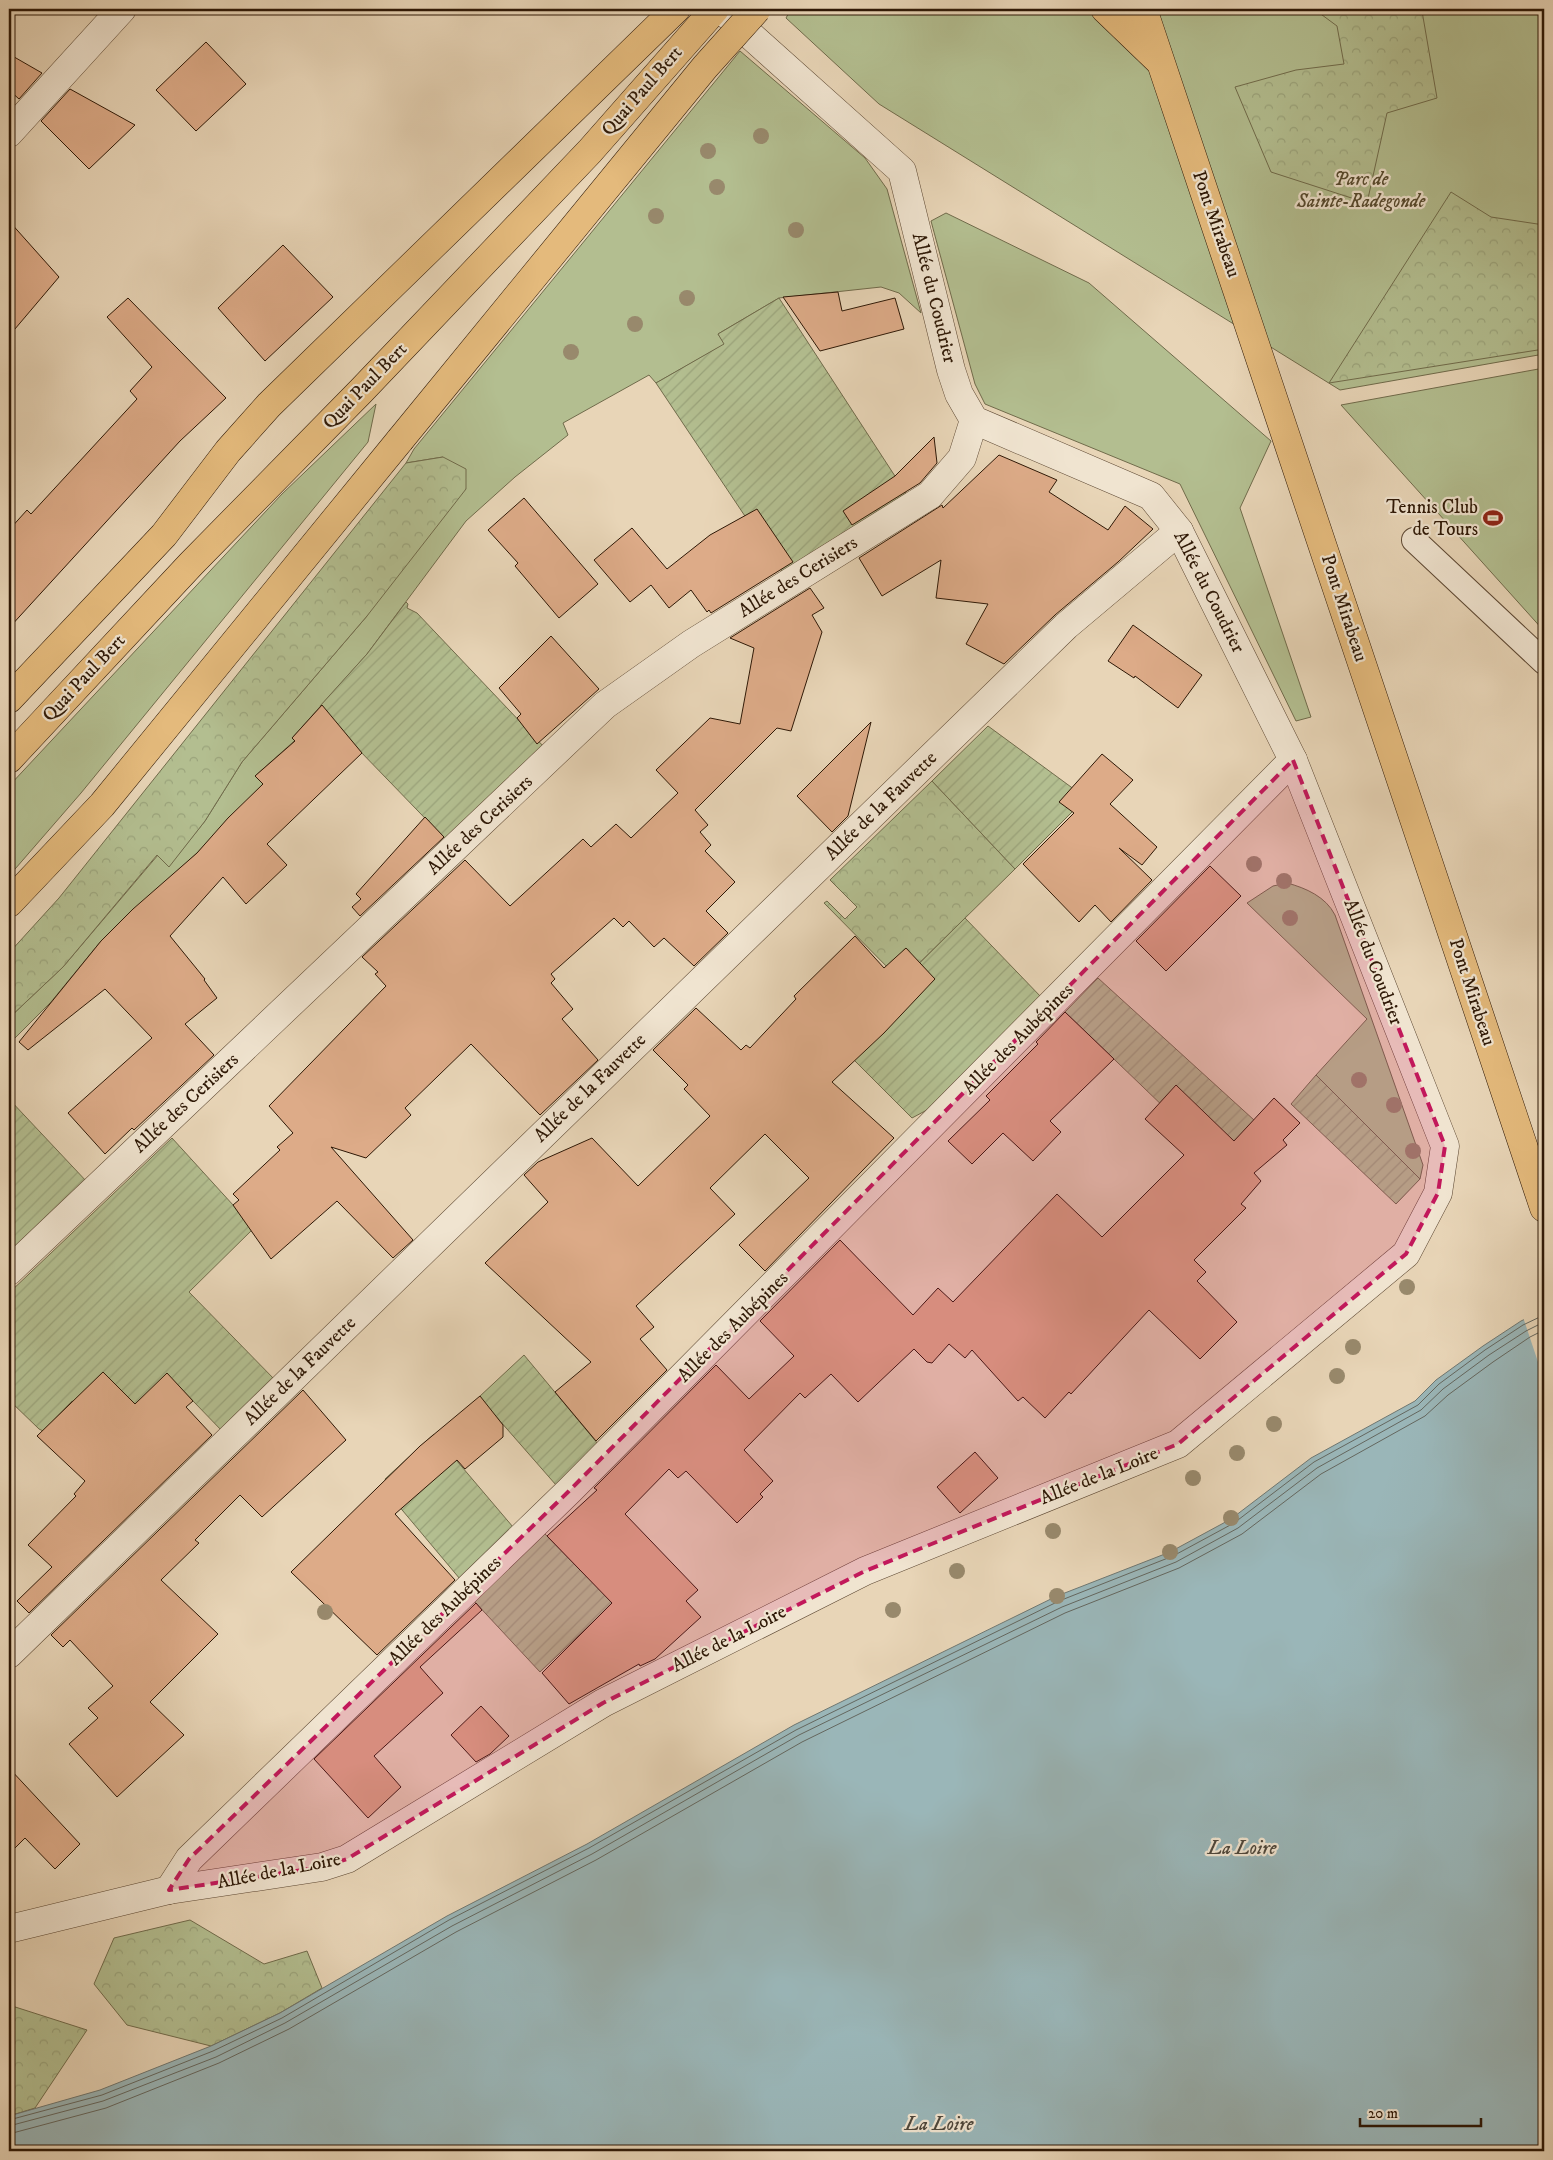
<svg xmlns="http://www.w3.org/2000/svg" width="1553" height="2160" font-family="'IM FELL DW Pica',serif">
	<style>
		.green { fill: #b3be90; stroke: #706b4b }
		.forest { fill: url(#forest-crowns); stroke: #706b4b }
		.garden { fill: url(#garden-furrows); stroke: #706b4b }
		.water { fill: #9ab6b8; stroke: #6f7771 }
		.pier { fill: #e8d5b7 }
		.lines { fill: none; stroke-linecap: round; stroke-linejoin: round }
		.shore { stroke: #64675f; stroke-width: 1 }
		.building { fill: #ddab88; stroke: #2e1806 }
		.lane-casing { stroke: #5c4732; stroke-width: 26 }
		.street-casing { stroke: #5c4732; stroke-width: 29 }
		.primary-casing { stroke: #2e1806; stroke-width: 29 }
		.lane { stroke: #f0e4d0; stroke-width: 24 }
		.street { stroke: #f0e4d0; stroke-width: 28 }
		.primary { stroke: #e4ba7c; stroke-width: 28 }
		.primary-bridge-casing { stroke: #2e1806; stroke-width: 29; stroke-linecap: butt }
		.primary-bridge { stroke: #e4ba7c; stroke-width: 28 }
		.tree { fill: #98896c }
		.marked { fill: #c2185b; fill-opacity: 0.2; stroke: #c2185b; stroke-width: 4; stroke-dasharray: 10 6; stroke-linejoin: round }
		.labels { text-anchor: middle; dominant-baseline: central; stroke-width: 4.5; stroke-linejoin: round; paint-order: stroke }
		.street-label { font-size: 19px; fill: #2e1806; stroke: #f0e4d0 }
		.park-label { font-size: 19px; font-style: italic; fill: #564a2f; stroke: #f0e4d0 }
		.poi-label { font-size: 19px; fill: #2e1806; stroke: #f0e4d0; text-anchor: end }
		.water-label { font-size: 20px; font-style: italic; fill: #4e473b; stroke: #f0e4d0 }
	</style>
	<defs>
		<pattern id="forest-crowns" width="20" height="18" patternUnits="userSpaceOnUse" patternTransform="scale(1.25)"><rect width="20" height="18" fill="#b3be90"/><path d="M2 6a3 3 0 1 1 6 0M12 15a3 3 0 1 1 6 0" fill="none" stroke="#9aa37b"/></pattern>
		<pattern id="garden-furrows" width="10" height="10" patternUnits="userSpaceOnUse" patternTransform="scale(1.25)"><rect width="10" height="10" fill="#b3be90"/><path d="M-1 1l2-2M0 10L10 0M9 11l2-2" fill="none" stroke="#9aa37b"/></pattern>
	</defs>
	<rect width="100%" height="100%" fill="#e8d5b7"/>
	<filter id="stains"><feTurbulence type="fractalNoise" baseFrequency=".004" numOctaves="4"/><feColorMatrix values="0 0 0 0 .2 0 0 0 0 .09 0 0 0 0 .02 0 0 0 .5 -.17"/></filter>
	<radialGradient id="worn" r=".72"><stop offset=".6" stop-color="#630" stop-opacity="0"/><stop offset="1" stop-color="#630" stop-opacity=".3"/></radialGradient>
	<g class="green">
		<polygon points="791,9 1544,9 1544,354 1340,390 879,104 786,18"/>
		<polygon points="740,51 865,158 887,189 921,313 899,293 881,287 779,298 718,334 725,344 656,383 649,375 563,423 568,435 515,477 466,521 367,654 293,737 295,740 292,743 255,776 263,784 197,853 101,941 51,1002 9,1044 9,1018 63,967 158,855 169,866 205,821 242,762 367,616 443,457 406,463 414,449"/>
		<polygon points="946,213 1089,283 1271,441 1240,508 1311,717 1296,721 1180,484 985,404 975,384 931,221"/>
		<polygon points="1544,368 1544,631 1341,405"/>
		<polygon points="376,404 368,442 81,793 9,876 9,786 282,494"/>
		<path d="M1287,883c19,5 39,14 48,32l88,250 -3,14 -104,-104 51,-56 -120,-116 26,-17z"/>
	</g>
	<g class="forest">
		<polygon points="1314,9 1420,9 1422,11 1437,98 1387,113 1367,203 1271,172 1235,87 1296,70 1344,64 1337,26"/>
		<polygon points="1451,192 1491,217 1544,225 1544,349 1329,383"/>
		<polygon points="443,457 466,469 466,489 367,616 242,762 205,821 169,867 157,855 63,967 9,1018 9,953 59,898 406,463"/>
		<polygon points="932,781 1015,869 901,981 824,903 827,901 845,919 857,907 830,880"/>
		<polygon points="190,1920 264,1964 307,1951 322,1988 280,2013 211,2046 127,2025 94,1984 114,1938"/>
		<polygon points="9,2005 87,2030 35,2108 9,2116"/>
	</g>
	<g class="garden">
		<polygon points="779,298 906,493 849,533 783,573 656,383 724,344 718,334"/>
		<polygon points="406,602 408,604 407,608 417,613 545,748 448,842 358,749 320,706 367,654"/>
		<polygon points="988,726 1086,798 1015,869 932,781"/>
		<polygon points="965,918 1042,998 938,1104 912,1118 838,1044"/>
		<polygon points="1098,978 1265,1130 1236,1159 1194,1136 1065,1012"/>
		<polygon points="1316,1075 1420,1179 1396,1204 1291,1104"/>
		<polygon points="9,1099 88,1183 9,1258"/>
		<polygon points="172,1138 254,1228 189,1292 276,1381 223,1432 167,1374 120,1419 72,1401 43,1431 39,1429 9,1400 9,1293"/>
		<polygon points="524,1355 598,1444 556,1485 479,1397"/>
		<polygon points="434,1434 513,1527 460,1579 382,1486 386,1481 385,1479"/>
		<polygon points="544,1533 613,1603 540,1672 473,1600"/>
	</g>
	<polygon class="water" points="1544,1310 1544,2151 9,2151 9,2116 100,2090 211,2046 280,2013 447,1916 587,1844 794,1725 1057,1596 1170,1552 1231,1519 1311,1458 1415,1401 1436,1380 1483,1346 1521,1321"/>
	<polygon class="pier" points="1544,1307 1544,1380 1523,1317"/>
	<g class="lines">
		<g class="shore">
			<polyline points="9,2120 102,2095 213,2051 282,2018 449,1920 589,1848 796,1730 1059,1601 1173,1556 1234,1523 1314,1462 1418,1405 1439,1384 1485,1350 1523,1325 1544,1315"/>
			<polyline points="9,2126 103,2101 216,2057 285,2023 452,1926 592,1854 799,1735 1062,1607 1176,1562 1238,1528 1317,1468 1421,1410 1443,1389 1489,1355 1526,1331 1544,1322"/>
			<polyline points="9,2134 106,2108 219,2063 289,2029 456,1932 596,1860 802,1742 1065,1613 1179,1568 1242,1534 1321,1474 1425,1416 1448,1395 1493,1362 1530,1337 1544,1330"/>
		</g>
	</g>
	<g class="building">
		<polygon points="206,42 246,84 196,131 156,90"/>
		<polygon points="9,54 42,73 19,99 9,90"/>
		<polygon points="70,89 135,125 89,169 41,121"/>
		<polygon points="9,221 59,277 9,336"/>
		<polygon points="283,245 333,297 265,361 218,308"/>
		<polygon points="838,292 842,311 895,298 904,329 820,351 783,297"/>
		<polygon points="128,298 226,398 180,441 9,628 9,530 27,510 31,514 137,399 130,391 152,367 107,317"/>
		<polygon points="934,437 937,463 920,483 852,525 843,511 895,476"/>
		<polygon points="999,455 1057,480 1049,492 1108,530 1125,506 1153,529 1118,562 1055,615 1004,664 966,644 988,604 936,598 941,560 882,596 859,558 942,505 943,508"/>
		<polygon points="524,498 598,584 559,618 515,566 518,563 488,530"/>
		<polygon points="757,509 793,562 711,613 709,610 707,612 691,590 669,608 651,585 630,602 594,560 632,528 667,569 710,535"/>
		<polygon points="810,588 824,608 812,615 822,632 791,731 777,728 695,810 708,825 700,832 711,845 705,851 735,882 706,911 728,933 694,966 664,938 654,947 629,921 623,927 614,918 551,974 555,979 551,983 573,1009 562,1019 598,1060 540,1115 471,1044 405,1108 411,1115 366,1158 331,1147 413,1240 393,1258 337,1201 271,1259 233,1205 239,1200 233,1194 280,1150 277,1147 293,1133 269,1106 386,986 375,974 378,972 362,957 465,860 510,906 583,839 591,847 616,824 631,838 678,793 656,770 710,718 740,724 754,648 730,638"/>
		<polygon points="1133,625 1202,675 1178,708 1135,676 1134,678 1108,661"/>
		<polygon points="551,636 599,689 537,744 517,718 521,714 499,688"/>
		<polygon points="322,705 362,753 267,844 287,865 246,904 223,877 170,936 205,979 204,980 217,998 185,1024 214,1055 134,1130 132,1128 105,1154 68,1113 152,1038 105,989 28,1050 19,1042 101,941 133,909 197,853 228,818 263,784 255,776 295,741 292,738"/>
		<polygon points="871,722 848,816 832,832 797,796"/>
		<polygon points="1102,754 1133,780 1110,804 1157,847 1142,865 1119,848 1152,880 1111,922 1095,905 1079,922 1023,864 1074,813 1059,802"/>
		<polygon points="425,817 444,837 360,916 352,907 361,899 356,894"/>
		<polygon points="1210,866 1241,896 1166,971 1136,941"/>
		<polygon points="855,936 884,968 906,948 935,979 884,1033 832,1082 894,1138 765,1271 739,1245 809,1178 765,1134 710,1188 735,1214 636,1306 654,1327 640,1339 667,1370 596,1441 555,1392 591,1362 485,1263 548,1202 524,1175 538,1162 592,1138 638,1186 710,1116 684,1089 688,1085 653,1050 696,1008 741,1050 746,1045 750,1048 796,999 794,996"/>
		<polygon points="1065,1012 1114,1059 1050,1121 1061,1132 1033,1161 1003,1133 972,1164 948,1141 990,1100 986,1096 1038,1044 1036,1042"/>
		<polygon points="1176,1085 1234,1141 1274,1098 1300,1123 1283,1140 1287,1145 1254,1173 1261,1181 1241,1204 1246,1208 1194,1260 1206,1272 1197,1281 1237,1322 1200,1359 1149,1310 1071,1394 1069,1392 1045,1418 1023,1397 1018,1401 972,1350 965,1358 949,1344 932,1363 927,1362 914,1349 858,1402 831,1374 805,1398 800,1393 744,1450 773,1481 760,1494 763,1497 737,1523 686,1471 678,1478 669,1469 625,1514 698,1590 686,1601 701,1617 655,1659 640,1666 639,1664 569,1704 542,1673 612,1603 547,1536 597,1490 594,1488 716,1365 749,1399 794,1356 760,1321 840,1240 913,1315 938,1288 953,1302 1057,1194 1102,1237 1184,1155 1145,1119"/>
		<polygon points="103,1372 135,1404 167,1373 193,1401 186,1407 212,1435 29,1613 17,1601 52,1567 28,1545 76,1496 74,1494 85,1481 37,1436"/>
		<polygon points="303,1390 346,1440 262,1517 240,1495 195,1540 199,1543 161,1580 218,1634 150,1702 184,1735 117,1797 69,1744 98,1718 88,1708 113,1686 70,1640 63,1647 51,1635"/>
		<polygon points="480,1396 503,1425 503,1437 465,1469 457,1460 395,1514 455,1580 377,1655 291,1572 420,1446"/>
		<polygon points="975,1452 998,1478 960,1513 937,1487"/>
		<polygon points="476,1603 482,1610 420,1667 443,1693 374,1756 401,1787 368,1818 314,1759"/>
		<polygon points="481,1706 509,1736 490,1754 476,1762 451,1735"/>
		<polygon points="9,1768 80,1844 55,1869 25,1838 9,1854"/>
	</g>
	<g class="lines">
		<defs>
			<polyline id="lane" points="1414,540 1544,662"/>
			<g id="street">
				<polyline points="9,133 122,9"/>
				<polyline points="9,1271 605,705 691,644 930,495 962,458 974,420"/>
				<polyline points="9,1654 1066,626 1179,531"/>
				<polyline points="169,1890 189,1859 569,1491 1293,760"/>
				<polyline points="9,1929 169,1890 322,1867 347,1859 603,1703 865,1571 1178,1444 1406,1254 1438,1193 1445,1146 1293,760 1179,531 1151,496 974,420 959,394 951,370 902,171 721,9"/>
			</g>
			<g id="primary">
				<polyline points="1105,9 1158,60"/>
				<polyline points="1143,9 1544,1208"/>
				<polyline points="9,699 164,535 228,451 269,405 676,9"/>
				<polyline points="9,759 191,564 361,391 590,151 715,9"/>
				<polyline points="9,903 102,805 400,440"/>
			</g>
		</defs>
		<use href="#lane" class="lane-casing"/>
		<use href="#street" class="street-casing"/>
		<use href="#primary" class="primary-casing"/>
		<use href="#lane" class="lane"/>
		<use href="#street" class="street"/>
		<use href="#primary" class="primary"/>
		<defs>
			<polyline id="primary-bridge" points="400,440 705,67 757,9"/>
		</defs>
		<use href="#primary-bridge" class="primary-bridge-casing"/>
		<use href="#primary-bridge" class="primary-bridge"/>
	</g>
	<g class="tree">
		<circle cx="761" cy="136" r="8"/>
		<circle cx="708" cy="151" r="8"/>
		<circle cx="717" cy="187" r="8"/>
		<circle cx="656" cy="216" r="8"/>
		<circle cx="796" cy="230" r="8"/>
		<circle cx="687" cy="298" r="8"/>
		<circle cx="635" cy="324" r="8"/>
		<circle cx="571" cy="352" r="8"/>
		<circle cx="1254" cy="864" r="8"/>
		<circle cx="1284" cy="881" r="8"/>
		<circle cx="1290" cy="918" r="8"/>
		<circle cx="1359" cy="1080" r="8"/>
		<circle cx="1394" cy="1105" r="8"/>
		<circle cx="1413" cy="1151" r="8"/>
		<circle cx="1407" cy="1287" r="8"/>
		<circle cx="1353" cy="1347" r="8"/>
		<circle cx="1337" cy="1376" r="8"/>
		<circle cx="1274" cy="1424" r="8"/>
		<circle cx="1237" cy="1453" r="8"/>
		<circle cx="1193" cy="1478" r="8"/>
		<circle cx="1231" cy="1518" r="8"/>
		<circle cx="1053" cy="1531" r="8"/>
		<circle cx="1170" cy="1552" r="8"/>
		<circle cx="957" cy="1571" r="8"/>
		<circle cx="1057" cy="1596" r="8"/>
		<circle cx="893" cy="1610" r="8"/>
		<circle cx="325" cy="1612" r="8"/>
	</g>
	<path class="marked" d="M1293,760l152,386 -7,47 -32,61 -228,190 -313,127 -262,132 -256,156 -25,8 -153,23 20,-31 380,-368z"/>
	<defs>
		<symbol id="stadium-bare" viewBox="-9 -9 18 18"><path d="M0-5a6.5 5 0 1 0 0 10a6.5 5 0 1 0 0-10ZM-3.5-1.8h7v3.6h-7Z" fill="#8f2418" stroke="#f0e4d0" stroke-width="2.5" paint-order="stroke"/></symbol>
	</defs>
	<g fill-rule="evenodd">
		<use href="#stadium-bare" x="1479" y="504" width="28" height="28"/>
	</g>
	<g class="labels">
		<g class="street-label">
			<text transform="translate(642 91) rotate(-49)">Quai Paul Bert</text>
			<text transform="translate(1216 224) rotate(71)">Pont Mirabeau</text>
			<text transform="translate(934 298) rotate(76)">Allée du Coudrier</text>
			<text transform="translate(365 386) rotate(-46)">Quai Paul Bert</text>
			<text transform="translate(798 577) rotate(-32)">Allée des Cerisiers</text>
			<text transform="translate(1209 592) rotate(63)">Allée du Coudrier</text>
			<text transform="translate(1344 608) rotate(72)">Pont Mirabeau</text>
			<text transform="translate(84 678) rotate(-47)">Quai Paul Bert</text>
			<text transform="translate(881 806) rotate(-44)">Allée de la Fauvette</text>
			<text transform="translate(480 825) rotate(-43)">Allée des Cerisiers</text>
			<text transform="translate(1373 962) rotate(69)">Allée du Coudrier</text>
			<text transform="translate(1472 992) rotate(72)">Pont Mirabeau</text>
			<text transform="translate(1018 1039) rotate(-45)">Allée des Aubépines</text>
			<text transform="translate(590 1088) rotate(-44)">Allée de la Fauvette</text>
			<text transform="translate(186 1103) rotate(-43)">Allée des Cerisiers</text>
			<text transform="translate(733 1327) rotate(-45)">Allée des Aubépines</text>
			<text transform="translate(300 1371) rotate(-44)">Allée de la Fauvette</text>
			<text transform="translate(1099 1476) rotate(-22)">Allée de la Loire</text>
			<text transform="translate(445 1611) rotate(-44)">Allée des Aubépines</text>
			<text transform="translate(729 1639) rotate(-27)">Allée de la Loire</text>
			<text transform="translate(279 1871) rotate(-11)">Allée de la Loire</text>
		</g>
		<g class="park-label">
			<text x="1361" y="179">Parc de<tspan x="1361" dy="22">Sainte-Radegonde</tspan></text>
		</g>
		<g class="poi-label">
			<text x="1478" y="507">Tennis Club<tspan x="1478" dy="22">de Tours</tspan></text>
		</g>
		<g class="water-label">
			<text x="1242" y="1848">La Loire</text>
			<text x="939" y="2124">La Loire</text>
		</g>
	</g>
	<rect width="1553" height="2160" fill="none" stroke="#e8d5b7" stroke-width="30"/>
	<rect x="10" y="10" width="1533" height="2140" fill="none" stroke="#2e1806" stroke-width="2.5"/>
	<rect x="15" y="15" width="1523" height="2130" fill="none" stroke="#2e1806"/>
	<path d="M1360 2118v8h121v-8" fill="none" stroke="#2e1806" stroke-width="2.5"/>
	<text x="1368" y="2118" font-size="15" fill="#2e1806" stroke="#f0e4d0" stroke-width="4" paint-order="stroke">20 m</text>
	<rect width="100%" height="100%" filter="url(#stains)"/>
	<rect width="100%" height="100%" fill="url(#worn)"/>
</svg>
